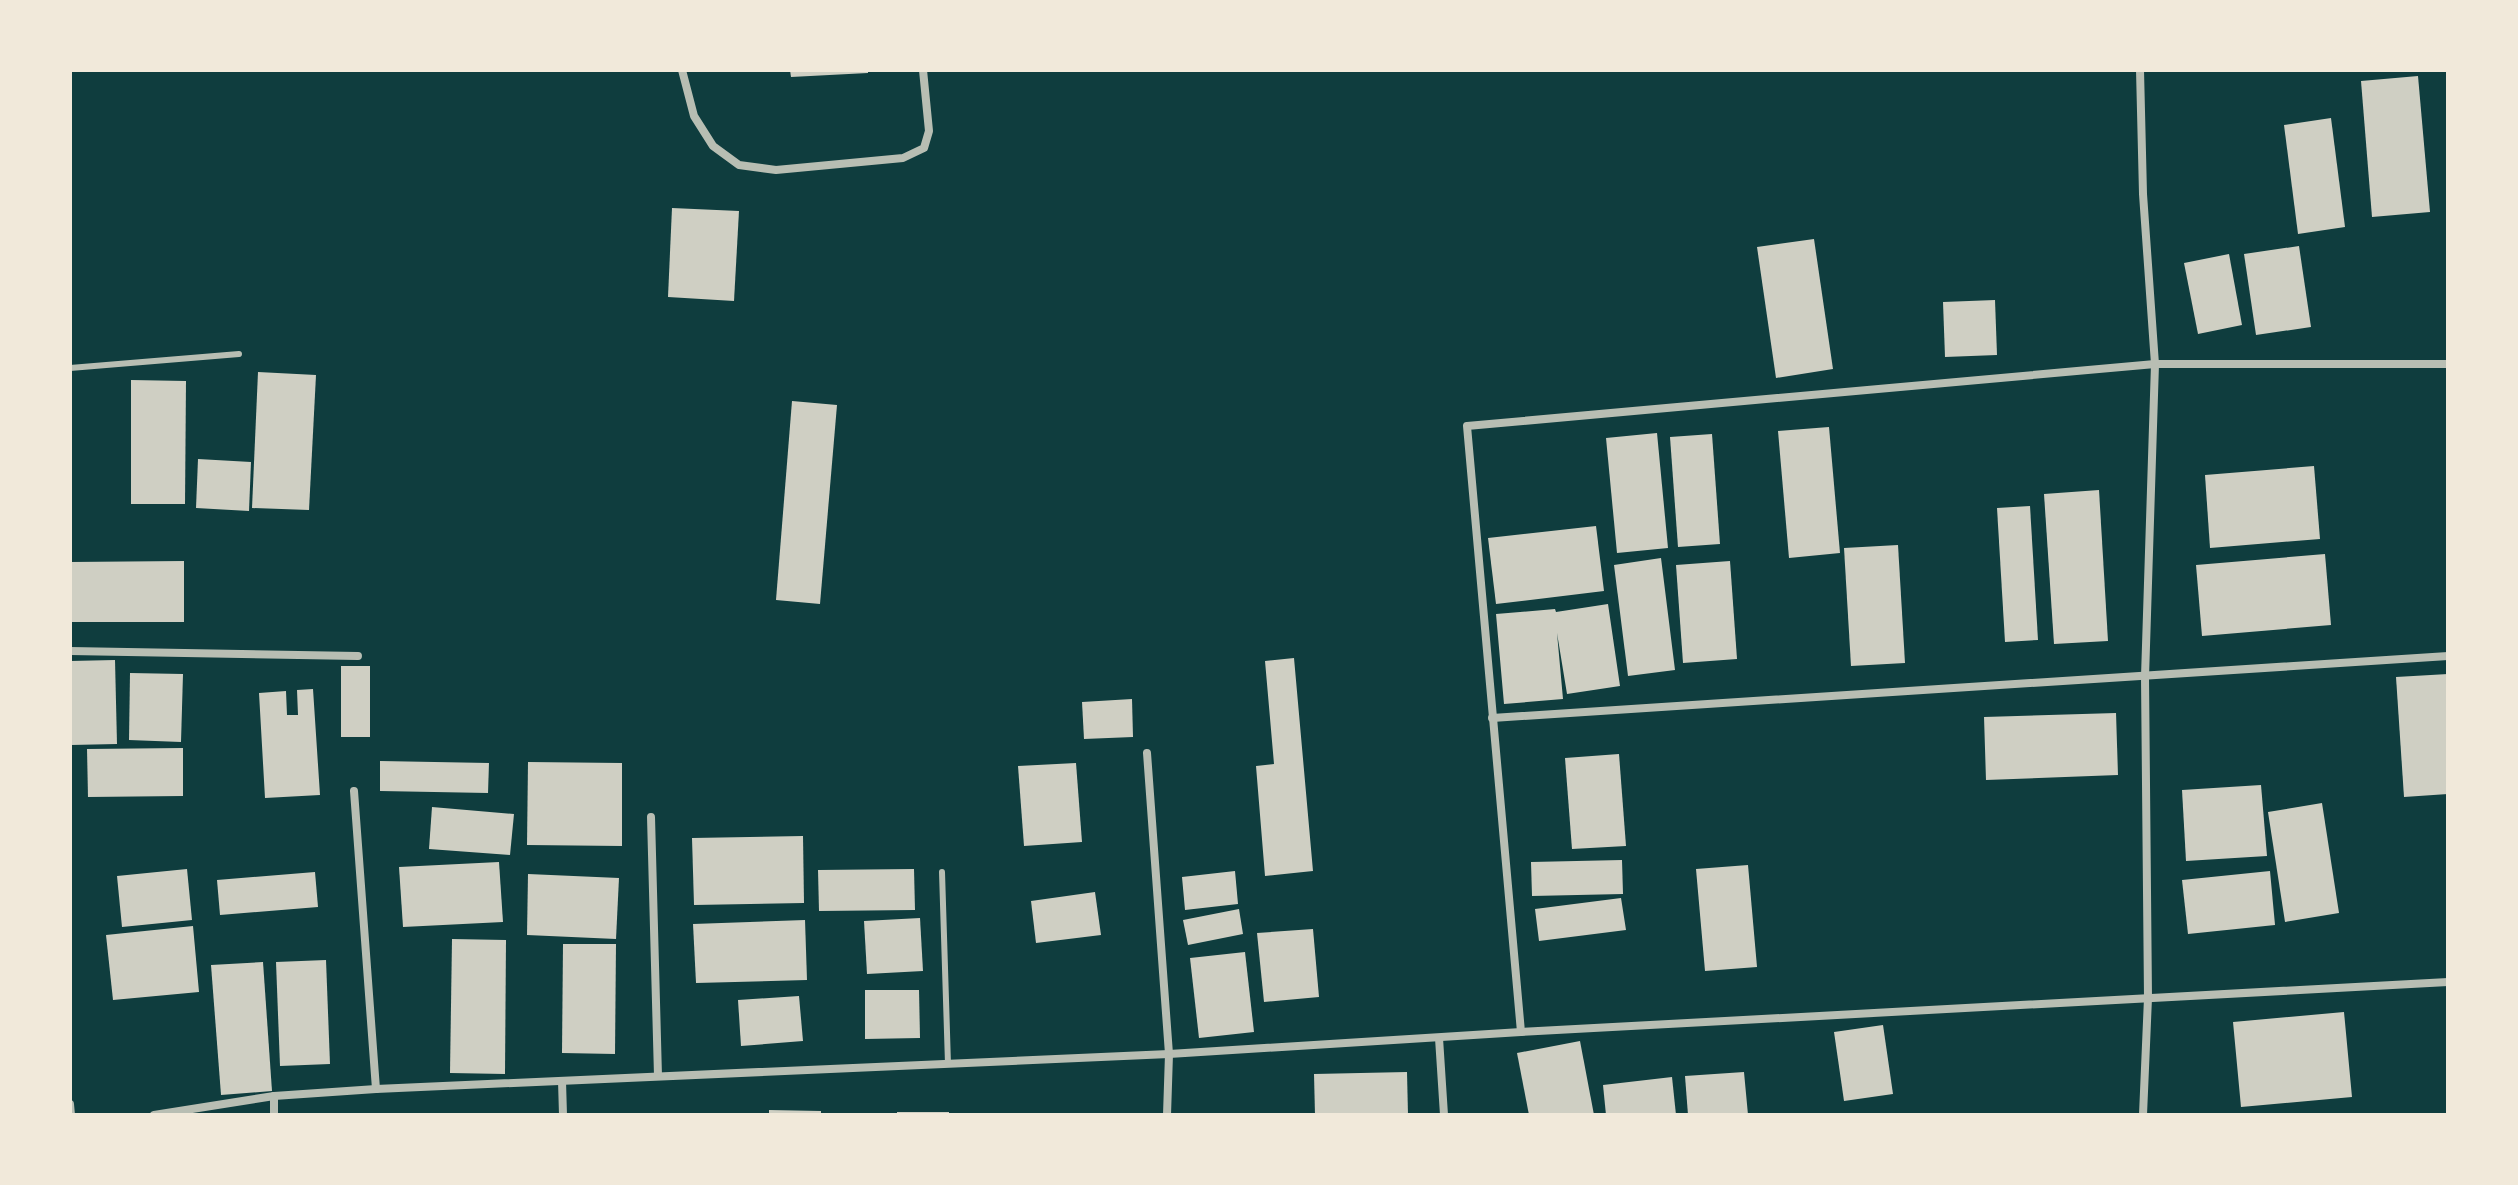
<svg xmlns="http://www.w3.org/2000/svg" width="2518" height="1185" font-family="'Source Sans 3',sans-serif">
	<style>
		.building { fill: #cfcfc3 }
		.lines { fill: none; stroke-linecap: round; stroke-linejoin: round }
		.service { stroke: #b8beb3; stroke-width: 6 }
		.minor { stroke: #b8beb3; stroke-width: 8 }
	</style>
	<rect width="100%" height="100%" fill="#0f3d3e"/>
	<g class="building">
		<polygon points="790,70 868,70 868,73 791,77"/>
		<polygon points="2418,76 2430,212 2372,217 2361,81"/>
		<polygon points="2331,118 2345,227 2298,234 2284,125"/>
		<polygon points="672,208 739,211 734,301 668,297"/>
		<polygon points="1814,239 1833,369 1776,378 1757,247"/>
		<polygon points="2299,246 2311,327 2256,335 2244,254"/>
		<polygon points="2229,254 2242,325 2198,334 2184,263"/>
		<polygon points="1995,300 1997,355 1945,357 1943,302"/>
		<polygon points="258,372 316,375 309,510 252,508"/>
		<polygon points="131,380 186,381 185,504 131,504"/>
		<polygon points="792,401 837,405 820,604 776,600"/>
		<polygon points="1829,427 1840,553 1789,558 1778,431"/>
		<polygon points="1657,433 1668,548 1617,553 1606,438"/>
		<polygon points="1712,434 1720,544 1678,547 1670,437"/>
		<polygon points="198,459 251,462 249,511 196,508"/>
		<polygon points="2314,466 2320,539 2210,548 2205,475"/>
		<polygon points="2099,490 2108,641 2054,644 2044,494"/>
		<polygon points="2030,506 2038,640 2005,642 1997,508"/>
		<polygon points="1596,526 1604,591 1496,604 1488,538"/>
		<polygon points="1898,545 1905,663 1851,666 1844,548"/>
		<polygon points="2325,554 2331,625 2202,636 2196,565"/>
		<polygon points="1661,558 1675,670 1628,676 1614,565"/>
		<polygon points="184,561 184,622 70,622 70,562"/>
		<polygon points="1730,561 1737,659 1683,663 1676,565"/>
		<polygon points="1608,604 1620,686 1567,694 1557,633 1563,699 1504,704 1496,614 1555,609 1556,612"/>
		<polygon points="1294,658 1313,871 1265,876 1256,766 1274,764 1265,661"/>
		<polygon points="115,660 117,744 71,745 70,661"/>
		<rect x="341" y="666" width="29" height="71"/>
		<polygon points="130,673 183,674 181,742 129,740"/>
		<polygon points="2448,674 2448,794 2404,797 2396,677"/>
		<polygon points="313,689 320,795 265,798 259,693 286,691 287,715 298,715 297,690"/>
		<polygon points="1132,699 1133,737 1084,739 1082,702"/>
		<polygon points="2116,713 2118,775 1986,780 1984,717"/>
		<polygon points="183,748 183,796 88,797 87,749"/>
		<polygon points="1619,754 1626,846 1572,849 1565,758"/>
		<polygon points="380,761 489,763 488,793 380,791"/>
		<polygon points="528,762 622,763 622,846 527,845"/>
		<polygon points="1076,763 1082,842 1024,846 1018,766"/>
		<polygon points="2261,785 2267,856 2186,861 2182,790"/>
		<polygon points="2322,803 2339,913 2285,922 2268,812"/>
		<polygon points="432,807 514,814 510,855 429,849"/>
		<polygon points="803,836 804,903 694,905 692,838"/>
		<polygon points="1622,860 1623,894 1532,896 1531,862"/>
		<polygon points="499,862 503,922 403,927 399,867"/>
		<polygon points="1748,865 1757,967 1705,971 1696,869"/>
		<polygon points="187,869 192,920 122,927 117,876"/>
		<polygon points="914,869 915,910 819,911 818,870"/>
		<polygon points="1235,871 1238,904 1185,910 1182,877"/>
		<polygon points="2270,871 2275,925 2188,934 2182,880"/>
		<polygon points="315,872 318,907 220,915 217,880"/>
		<polygon points="528,874 619,878 616,939 527,935"/>
		<polygon points="1095,892 1101,935 1036,943 1031,901"/>
		<polygon points="1621,898 1626,930 1539,941 1535,909"/>
		<polygon points="1239,909 1243,934 1188,945 1183,920"/>
		<polygon points="920,918 923,971 867,974 864,921"/>
		<polygon points="805,920 807,980 696,983 693,924"/>
		<polygon points="193,926 199,992 113,1000 106,935"/>
		<polygon points="1313,929 1319,997 1264,1002 1257,933"/>
		<polygon points="452,939 506,940 505,1074 450,1073"/>
		<polygon points="563,944 616,944 615,1054 562,1053"/>
		<polygon points="1245,952 1254,1032 1199,1038 1190,958"/>
		<polygon points="326,960 330,1064 280,1066 276,962"/>
		<polygon points="263,962 272,1091 221,1095 211,965"/>
		<polygon points="865,990 919,990 920,1038 865,1039"/>
		<polygon points="799,996 803,1041 741,1046 738,1000"/>
		<polygon points="2344,1012 2352,1097 2241,1107 2233,1022"/>
		<polygon points="1883,1025 1893,1094 1844,1101 1834,1032"/>
		<polygon points="1580,1041 1594,1115 1529,1115 1517,1053"/>
		<polygon points="1407,1072 1408,1115 1315,1115 1314,1074"/>
		<polygon points="1744,1072 1748,1115 1688,1115 1685,1076"/>
		<polygon points="1672,1077 1676,1115 1606,1115 1603,1085"/>
		<polygon points="769,1110 821,1111 821,1115 769,1115"/>
		<rect x="897" y="1112" width="52" height="3"/>
	</g>
	<g class="lines">
		<g class="service">
			<polyline points="70,368 239,354"/>
			<polyline points="942,872 948,1064"/>
		</g>
		<g class="minor">
			<polyline points="682,70 694,116 713,146 739,165 776,170 903,158 924,148 929,131 923,70"/>
			<polyline points="2140,70 2143,194 2155,364 2145,677 2148,998 2143,1115"/>
			<polyline points="70,651 358,656"/>
			<polyline points="1492,718 2448,656"/>
			<polyline points="1147,753 1169,1054 1167,1115"/>
			<polyline points="354,791 376,1089"/>
			<polyline points="651,817 658,1076"/>
			<polyline points="1521,1032 1467,426 2155,364 2448,364"/>
			<polyline points="1439,1038 1444,1115"/>
			<polyline points="562,1081 563,1115"/>
			<polyline points="70,1104 71,1115"/>
			<polyline points="154,1115 274,1096 376,1089 1169,1054 1521,1032 2448,982"/>
			<polyline points="274,1115 274,1096"/>
		</g>
	</g>
	<rect width="2518" height="1185" fill="none" stroke="#f1e9da" stroke-width="144"/>
</svg>
